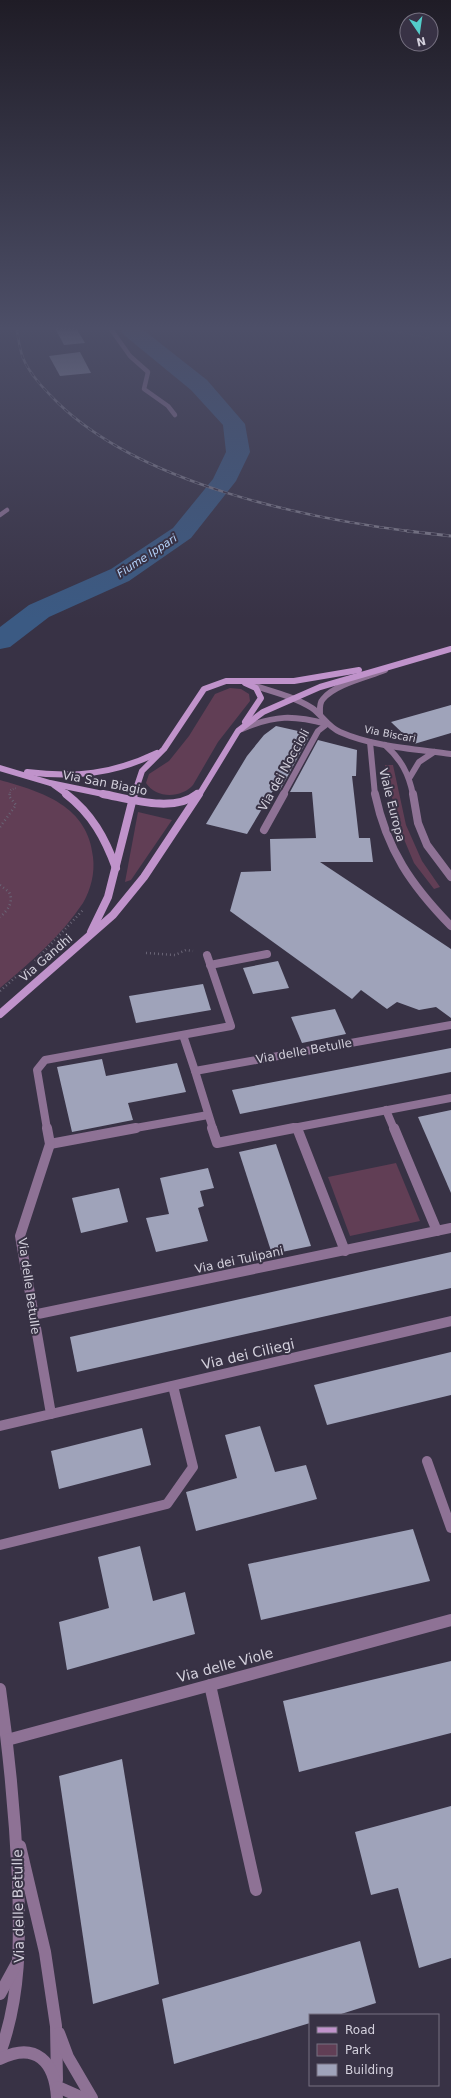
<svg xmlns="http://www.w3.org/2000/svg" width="451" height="2098" font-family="'DejaVu Sans',sans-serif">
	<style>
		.green { fill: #613e55 }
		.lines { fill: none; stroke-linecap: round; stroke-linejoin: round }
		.river { fill: #3b5a83; fill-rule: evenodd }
		.building { fill: #9fa3ba }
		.path-far2 { stroke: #6a6576; stroke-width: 1.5; stroke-dasharray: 0.5 1.5; stroke-linecap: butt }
		.path-far1 { stroke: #6a6576; stroke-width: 2; stroke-dasharray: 0.5 2; stroke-linecap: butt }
		.path { stroke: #6a6576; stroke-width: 2.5; stroke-dasharray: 1 3; stroke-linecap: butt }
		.service { stroke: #8e7295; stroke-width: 4.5 }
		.minor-far4 { stroke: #8e7295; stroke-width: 4.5 }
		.minor-far3 { stroke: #8e7295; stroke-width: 6 }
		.minor-far2 { stroke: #8e7295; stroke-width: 8 }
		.minor-far1 { stroke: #8e7295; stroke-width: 10 }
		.minor { stroke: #8e7295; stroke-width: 12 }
		.tertiary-far2 { stroke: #8e7295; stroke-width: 6 }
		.tertiary-far1 { stroke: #8e7295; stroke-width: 8 }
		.tertiary { stroke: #8e7295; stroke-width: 12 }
		.secondary-far1 { stroke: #c093cb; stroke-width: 6 }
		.secondary { stroke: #c093cb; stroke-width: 8 }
		.rail-far1-casing { stroke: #7f7b8a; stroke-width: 2.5 }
		.rail-casing { stroke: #7f7b8a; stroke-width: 3 }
		.rail-far1 { stroke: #383245; stroke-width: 1.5; stroke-dasharray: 5; stroke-linecap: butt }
		.rail { stroke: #383245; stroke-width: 2; stroke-dasharray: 6; stroke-linecap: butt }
		.labels { text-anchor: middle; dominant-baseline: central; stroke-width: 4; stroke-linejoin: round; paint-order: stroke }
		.far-street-label { font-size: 10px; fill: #d3d0dc; stroke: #383245 }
		.far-water-label { font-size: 11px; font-style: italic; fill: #b2d0f8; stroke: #383245 }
		.street-label { font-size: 12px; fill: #d3d0dc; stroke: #383245 }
		.near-street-label { font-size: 14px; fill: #d3d0dc; stroke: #383245 }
	</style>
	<rect width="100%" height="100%" fill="#383245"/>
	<g class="green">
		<path d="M230,688l11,1 8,5 1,7 -32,41 -25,43c-11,13 -37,14 -47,-2l3,-9 20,-13 20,-25 26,-42z"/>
		<polygon points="385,765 393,765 406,825 422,861 440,887 434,889 414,863 398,825"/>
		<path d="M0,780c43,12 88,26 93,77 2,16 -2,32 -10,46 -22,33 -53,60 -83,85z"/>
		<polygon points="138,812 172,820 131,880 125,882"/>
		<polygon points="396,1163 420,1221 350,1236 328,1177"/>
	</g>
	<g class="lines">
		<polygon class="river" points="117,325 137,325 207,380 245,424 250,452 236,481 191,538 129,581 49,617 10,647 0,649 0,627 29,605 111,569 173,528 213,479 226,452 223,425 191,390 124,335"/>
	</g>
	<g class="building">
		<polygon points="75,326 85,343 64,345 55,328"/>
		<polygon points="80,352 91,373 60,376 49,356"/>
		<polygon points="451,705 451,733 414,744 391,722"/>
		<polygon points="276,726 307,733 305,736 309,737 280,790 272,792 247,834 206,824 247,756 264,735"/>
		<polygon points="318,740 357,750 356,776 352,776 359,838 370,838 373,862 320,862 451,949 451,1018 436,1007 419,1010 397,1002 387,1009 361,990 352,999 230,911 241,872 271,871 270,839 316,838 312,792 290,792"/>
		<polygon points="278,961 289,988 253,994 243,968"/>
		<polygon points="203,984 211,1010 136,1023 129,996"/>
		<polygon points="335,1009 346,1034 302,1043 291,1017"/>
		<polygon points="451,1048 451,1072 240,1114 232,1090"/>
		<polygon points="102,1059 106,1076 177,1063 186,1092 128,1103 133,1120 72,1132 57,1067"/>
		<polygon points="451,1110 451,1193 418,1117"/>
		<polygon points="276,1144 311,1246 272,1254 239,1152"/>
		<polygon points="208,1168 214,1188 200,1191 204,1206 198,1208 208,1241 156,1252 146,1218 169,1214 160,1178"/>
		<polygon points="119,1188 128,1222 81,1233 72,1198"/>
		<polygon points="451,1252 451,1288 77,1372 70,1337"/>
		<polygon points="451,1352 451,1395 327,1425 314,1385"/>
		<polygon points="260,1426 275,1472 306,1465 317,1499 196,1531 186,1492 237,1478 225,1435"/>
		<polygon points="142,1428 151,1465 59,1489 51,1451"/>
		<polygon points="413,1529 430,1581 261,1620 248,1564"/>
		<polygon points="140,1546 153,1601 185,1592 195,1634 67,1670 59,1622 109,1608 98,1557"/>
		<polygon points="451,1661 451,1733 299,1772 283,1701"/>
		<polygon points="122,1759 159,1984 93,2004 59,1776"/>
		<polygon points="451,1806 451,1958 419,1968 398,1888 371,1895 355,1832"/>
		<polygon points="360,1941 376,2003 338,2015 310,2015 310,2023 174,2064 162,1999"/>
	</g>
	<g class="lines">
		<polyline class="path-far2" points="361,325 429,338"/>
		<polyline class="path-far1" points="9,795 11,790 16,788"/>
		<g class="path">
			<polyline points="0,827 16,805 9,796 10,794"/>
			<path d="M0,885l9,7c5,10 -1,18 -9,25"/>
			<polyline points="146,953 175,955 186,950 193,951"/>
			<polyline points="35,961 84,909"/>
			<polyline points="0,991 25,969"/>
		</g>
		<polyline class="service" points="108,325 130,356 148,372 144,389 168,406 175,415"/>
		<polyline class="minor-far4" points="0,515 7,510"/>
		<polyline class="minor-far3" points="283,795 318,731 327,724"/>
		<g class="minor-far2">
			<polyline points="264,830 284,794"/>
			<polyline points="210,965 267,954"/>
			<polyline points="183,1035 195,1071 451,1025"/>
			<polyline points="195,1071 213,1129"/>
			<polyline points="386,1110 394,1129"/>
			<polyline points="47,1129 37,1070 45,1060 231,1026 207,955"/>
			<polyline points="130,1129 208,1115"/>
			<polyline points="288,1129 451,1098"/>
		</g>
		<g class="minor-far1">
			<polyline points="212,1128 217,1143 294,1128"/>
			<polyline points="297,1128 345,1251"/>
			<polyline points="394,1128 437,1231"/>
			<polyline points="50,1144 136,1128"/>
			<polyline points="33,1315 451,1228"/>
			<polyline points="51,1414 451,1321"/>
			<polyline points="0,1426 51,1414 20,1236 50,1144 47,1128"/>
			<polyline points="427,1461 451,1528"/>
			<polyline points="0,1545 167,1504 193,1467 173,1386"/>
		</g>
		<g class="minor">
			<polyline points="210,1685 256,1890"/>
			<path d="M0,1689c9,63 15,127 18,190 2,60 3,117 -18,174"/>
			<polyline points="7,1740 451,1620"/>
			<polyline points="20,1846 45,1952 56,2026 57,2080"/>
			<polyline points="0,1994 17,1963"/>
			<polyline points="59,2033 68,2057 92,2098"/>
		</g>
		<g class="tertiary-far2">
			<path d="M249,684c21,7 44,12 63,24 10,7 16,19 28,24 34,15 74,17 111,22"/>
			<path d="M320,714c0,-5 -1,-11 3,-15 12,-15 45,-22 62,-29"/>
			<path d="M242,729c33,-14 51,-14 85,-5"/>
			<polyline points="370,742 375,795"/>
			<path d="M385,745c16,14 24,29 28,50"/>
			<polyline points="410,777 419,762 434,752"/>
		</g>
		<g class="tertiary-far1">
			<path d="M375,794c12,56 36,91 76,132"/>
			<polyline points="413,794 418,823 427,845 451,877"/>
		</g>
		<g class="tertiary">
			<path d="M0,2059c36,-18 55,3 57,39"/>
			<polyline points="58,2087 83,2098"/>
		</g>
		<g class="secondary-far1">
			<polyline points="245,683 256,688 261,698 245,722"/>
			<polyline points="0,768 50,783 108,795"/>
			<path d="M27,772c47,6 87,2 130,-19"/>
			<polyline points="54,785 68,795"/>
			<polyline points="134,795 142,771 164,749 204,689 226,681 294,681 359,670"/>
			<polyline points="196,795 198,793"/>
			<polyline points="199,795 238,731 263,712 320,687 451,649"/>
		</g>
		<g class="secondary">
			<path d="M66,794c26,20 39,44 50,74"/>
			<path d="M103,794c27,5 71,19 94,0"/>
			<polyline points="91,932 108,897 134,794"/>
			<polyline points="0,1014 113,915 144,877 199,794"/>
		</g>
		<defs>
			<path id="rail-far1" d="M16,325c2,10 3,23 7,33 7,17 22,32 35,45 84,81 245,115 357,129"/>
			<polyline id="rail" points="407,531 451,536"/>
		</defs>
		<use href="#rail-far1" class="rail-far1-casing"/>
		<use href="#rail" class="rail-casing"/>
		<use href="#rail-far1" class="rail-far1"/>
		<use href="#rail" class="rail"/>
	</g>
	<linearGradient id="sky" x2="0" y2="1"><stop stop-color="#1f1c26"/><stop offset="0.53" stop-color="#4d4f68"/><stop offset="1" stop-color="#4d4f68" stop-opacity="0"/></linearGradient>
	<rect width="451" height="619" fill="url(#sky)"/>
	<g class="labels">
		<g class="far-street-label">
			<text transform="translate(390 734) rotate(11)">Via Biscari</text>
		</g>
		<g class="far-water-label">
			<text transform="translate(147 556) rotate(-33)">Fiume Ippari</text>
		</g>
		<g class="street-label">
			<text transform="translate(284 770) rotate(-61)">Via dei Noccioli</text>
			<text transform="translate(105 783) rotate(11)">Via San Biagio</text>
			<text transform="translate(392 805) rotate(76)">Viale Europa</text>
			<text transform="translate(46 958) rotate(-41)">Via Gandhi</text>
			<text transform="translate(304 1051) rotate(-10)">Via delle Betulle</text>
			<text transform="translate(239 1260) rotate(-12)">Via dei Tulipani</text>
			<text transform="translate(29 1286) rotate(82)">Via delle Betulle</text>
		</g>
		<g class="near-street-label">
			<text transform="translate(248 1354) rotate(-13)">Via dei Ciliegi</text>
			<text transform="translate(225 1665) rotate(-15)">Via delle Viole</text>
			<text transform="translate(18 1906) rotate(-91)">Via delle Betulle</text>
		</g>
	</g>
	<rect x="309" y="2014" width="130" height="72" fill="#383245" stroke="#767181"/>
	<rect x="317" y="2027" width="20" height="6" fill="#c093cb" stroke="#767181"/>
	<text x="345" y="2034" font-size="12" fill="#d3d0dc">Road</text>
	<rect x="317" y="2044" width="20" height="12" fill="#613e55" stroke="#767181"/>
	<text x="345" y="2054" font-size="12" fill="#d3d0dc">Park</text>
	<rect x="317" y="2064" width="20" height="12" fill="#9fa3ba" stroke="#767181"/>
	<text x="345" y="2074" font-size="12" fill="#d3d0dc">Building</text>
	<g transform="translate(419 32) rotate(167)"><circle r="19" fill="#383245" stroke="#767181"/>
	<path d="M0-3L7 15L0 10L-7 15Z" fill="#53cdca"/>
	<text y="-6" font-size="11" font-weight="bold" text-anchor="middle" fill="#d3d0dc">N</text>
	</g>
</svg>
